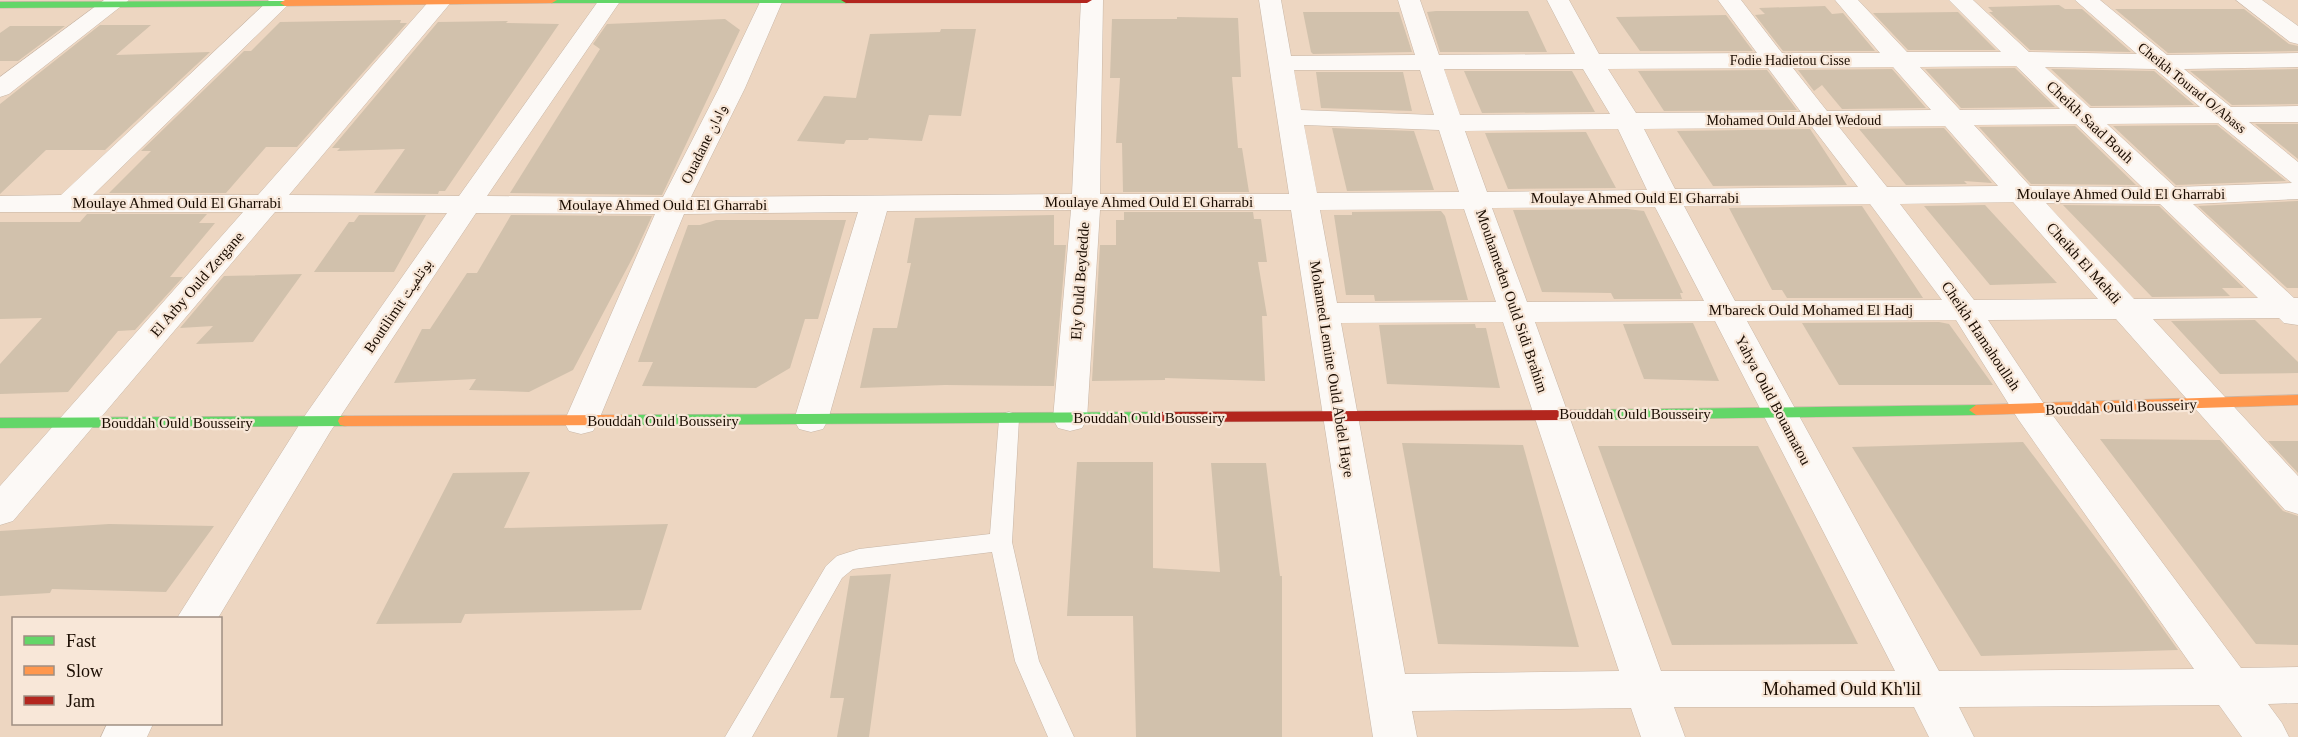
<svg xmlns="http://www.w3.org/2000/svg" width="2298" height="737" font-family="'Times New Roman','Noto Naskh Arabic',serif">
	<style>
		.building { fill: #d1c1ac }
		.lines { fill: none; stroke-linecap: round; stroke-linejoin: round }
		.lane-casing { stroke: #c8b6a6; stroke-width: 1 }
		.street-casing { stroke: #c8b6a6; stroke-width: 1 }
		.fast-casing { stroke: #c8b6a6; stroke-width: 1 }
		.slow-casing { stroke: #c8b6a6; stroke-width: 1 }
		.jam-casing { stroke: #c8b6a6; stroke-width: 1 }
		.lane { fill: #fcf9f6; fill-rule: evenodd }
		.street { fill: #fcf9f6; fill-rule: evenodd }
		.fast { fill: #63d668; fill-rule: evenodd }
		.slow { fill: #ff974d; fill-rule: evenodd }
		.jam { fill: #b3261e; fill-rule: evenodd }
		.labels { text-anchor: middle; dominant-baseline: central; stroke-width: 4.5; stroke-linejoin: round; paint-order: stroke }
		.far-street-label { font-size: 14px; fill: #1a0c01; stroke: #f8e7d8 }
		.street-label { font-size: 15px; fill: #1a0c01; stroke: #f8e7d8 }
		.near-street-label { font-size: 18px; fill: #1a0c01; stroke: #f8e7d8 }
	</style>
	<rect width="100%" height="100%" fill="#edd6c1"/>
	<g class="building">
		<polygon points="2059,5 2065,9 2082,9 2131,52 2030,50 1989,12 1993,12 1988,7"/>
		<polygon points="1825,6 1832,14 1843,13 1875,51 1783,51 1755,15 1765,14 1759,8"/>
		<polygon points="2115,9 2244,9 2289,44 2298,46 2298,51 2168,53"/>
		<polygon points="1436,11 1528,11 1547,52 1440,52 1427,12"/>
		<polygon points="1303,12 1399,12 1412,52 1313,54 1311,52"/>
		<polygon points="1958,12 1996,50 1908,50 1873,13"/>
		<polygon points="1726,15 1753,51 1640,51 1616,17"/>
		<polygon points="1177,17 1238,18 1241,77 1232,77 1238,148 1242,148 1249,192 1123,192 1122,143 1116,143 1120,78 1110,78 1112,19 1177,19"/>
		<polygon points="725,19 740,30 662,195 510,193 600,49 593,44 607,24"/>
		<polygon points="401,20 400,23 407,23 297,147 266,147 226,193 109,193 151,151 141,151 244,51 251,51 280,22"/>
		<polygon points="508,21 506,23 559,24 445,191 439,191 438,194 374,193 405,149 337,151 340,148 332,148 438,22"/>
		<polygon points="100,25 151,25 116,55 210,52 105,150 46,150 0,194 0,104"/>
		<polygon points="10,26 65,26 18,61 0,61 0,33"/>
		<polygon points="941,29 976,29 961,116 929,115 922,141 869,138 868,140 846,140 844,144 797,141 824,96 856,98 870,34 940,32"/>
		<polygon points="2015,68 2055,107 1961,108 1925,69"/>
		<polygon points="1892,69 1926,108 1842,109 1822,85 1814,91 1798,70"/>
		<polygon points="2051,69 2154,71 2194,105 2091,106"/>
		<polygon points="2298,69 2298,104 2232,105 2190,71"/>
		<polygon points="1767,70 1797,110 1664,111 1638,71"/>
		<polygon points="1464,71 1572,71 1595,112 1482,113"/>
		<polygon points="1316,72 1403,72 1412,111 1321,108"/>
		<polygon points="2255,124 2298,124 2298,159"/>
		<polygon points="2217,125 2286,181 2176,185 2113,126"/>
		<polygon points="2075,126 2136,185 2031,184 1979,127"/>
		<polygon points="1332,128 1414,131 1434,190 1347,191"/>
		<polygon points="1944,128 1992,183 1964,181 1967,184 1906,185 1859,129"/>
		<polygon points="1810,129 1847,185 1713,186 1677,131"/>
		<polygon points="1586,132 1616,188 1508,189 1485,133"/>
		<polygon points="2298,201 2298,288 2287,288 2198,206"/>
		<polygon points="1985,205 2057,283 1990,285 1924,206"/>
		<polygon points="2063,205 2159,206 2244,288 2222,288 2230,296 2152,297"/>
		<polygon points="1862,206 1923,298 1787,298 1782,290 1772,290 1729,208"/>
		<polygon points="1627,209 1644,211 1683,293 1680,293 1682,299 1614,299 1611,293 1542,292 1513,210"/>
		<polygon points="1441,211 1445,216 1468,300 1375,301 1374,295 1346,295 1334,215 1352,215 1352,212"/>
		<polygon points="1124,212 1253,212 1254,219 1261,219 1267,262 1258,262 1267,316 1262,316 1265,381 1165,378 1165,380 1092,381 1100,245 1116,245 1116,220 1124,220"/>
		<polygon points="87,214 207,214 199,223 215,223 170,277 183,277 135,330 118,331 68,392 0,394 0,364 42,318 0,319 0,222 80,222"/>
		<polygon points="359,215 426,215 394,272 314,272 349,222 354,222"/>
		<polygon points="511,215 652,216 634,255 573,370 529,392 469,390 476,379 394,383 422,329 430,329 467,273 477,273"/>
		<polygon points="1054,215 1054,245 1066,245 1054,386 945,385 860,388 873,328 897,328 911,263 907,263 915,218"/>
		<polygon points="716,220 846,220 818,319 805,319 790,368 756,388 642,386 653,362 638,362 688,225 700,225"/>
		<polygon points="302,274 253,342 196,344 213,326 180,328 224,276"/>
		<polygon points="2255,320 2298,362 2298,373 2220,374 2171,321"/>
		<polygon points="1939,322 1949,324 1993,385 1839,385 1802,323"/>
		<polygon points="1693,323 1719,381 1644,379 1623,324"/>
		<polygon points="1475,324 1476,328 1486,328 1500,388 1387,384 1379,325"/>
		<polygon points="2100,439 2220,440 2283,511 2298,516 2298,645 2256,644"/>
		<polygon points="2268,441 2298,441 2298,473"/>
		<polygon points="2023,442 2133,587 2178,650 1981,656 1852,447"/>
		<polygon points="1402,443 1523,445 1579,647 1438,644"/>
		<polygon points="1598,446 1758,446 1858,644 1672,645"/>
		<polygon points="1077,462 1153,462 1153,568 1220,572 1211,463 1266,463 1280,576 1282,576 1282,737 1136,737 1133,616 1067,616"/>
		<polygon points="530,472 504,528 668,524 641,610 465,614 461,623 376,624 453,473"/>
		<polygon points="109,524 214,526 166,592 52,589 50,593 0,596 0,531"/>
		<polygon points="891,574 869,737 837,737 844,698 830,698 850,576"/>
	</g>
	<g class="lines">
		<defs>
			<polygon id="lane" points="1009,412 1016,414 1019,419 1012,542 1039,661 1074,737 1048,737 1015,661 992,552 853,569 842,578 752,737 725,737 826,566 837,556 859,549 990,534 999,419 1002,414"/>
			<g id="street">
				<polygon points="104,0 129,0 9,94 0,97 0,77"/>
				<path d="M269,0h24l-200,195h165l172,-195h23l-164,195 170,1 140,-196h22l-134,196 176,1 56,-109 42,-88h22l-38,88 -54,109 381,-3 9,-194h22l-3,194h189l-30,-194h22l10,56 124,-1 -17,-55h22l19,55 136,-1 -28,-54h22l30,54 158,-1 -39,-53h23l41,53h98l-45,-53h23l49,52h94l-52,-52h24l56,52 108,2 -62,-54h25l67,55 131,-2v14l-114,2 47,38 67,-1v16h-49l49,40v37l-105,5 101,94h4v27l-14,-2 -5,-5 -126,1 145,157v38l-13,-4 -169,-191 -128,1 54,81 199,267 57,-1v36l-30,1 14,19 7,14h-47l-23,-32 -260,2 15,30h-45l-15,-30h-240l11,30h-44l-10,-29 -219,3 5,26h-44l-82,-527h-191l-13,209 -5,9 -12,3 -12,-3 -5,-9 18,-209 -184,1 -59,209 -5,9 -12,3 -12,-3 -5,-9 64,-208 -174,2 -86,208 -5,9 -12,3 -12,-3 -5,-9 91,-208 -179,-1 -146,219 -112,186h-41l129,-204 141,-201 -172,-1 -262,309 -13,4v-39l243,-274h-243v-16l61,-1zM2016,66l44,43 -100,1 -40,-43zM1893,67l38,43 -104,1 -34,-43zM2045,67l110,2 45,38 -110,1zM1768,68l33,44 -165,1 -28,-44zM1444,69h139l27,45 -150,1zM1294,70h126l14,45 -133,-5zM2218,123l74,60 -117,4 -68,-63zM2076,124l66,63 -112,-1 -56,-61zM1304,125l135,5 20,62 -142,1zM1945,126l53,60 -111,1 -48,-60zM1812,127l46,60 -183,2 -31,-60zM1618,129l29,61 -160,2 -22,-61zM2013,202l85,97 -124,1 -74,-96zM2046,203l114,1 98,94 -124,1zM1870,204l72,96 -207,1 -51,-95zM1655,207l49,94 -177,1 -35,-94zM1464,209l32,93 -159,1 -17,-93zM1956,320l62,99 176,250 -255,2 -192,-350zM1715,321l180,350h-234l-126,-349zM1503,322l116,349 -214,3 -64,-351z"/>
				<polygon points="2236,0 2262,0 2298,26 2298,44 2290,42"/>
				<polygon points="107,724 153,724 147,737 101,737"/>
			</g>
			<g id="fast">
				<polygon points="547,0 851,0 846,3 552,3"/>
				<polygon points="288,1 290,3 285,6 0,8 0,2"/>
				<polygon points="1976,405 1983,410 1976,415 1575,420 1568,415 1575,410"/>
				<polygon points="1158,412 1165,417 1158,422 620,425 615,424 613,420 615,416 620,415"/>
				<polygon points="345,416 350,417 352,421 350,425 345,426 0,428 0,418"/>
			</g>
			<g id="slow">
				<polygon points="305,0 557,0 552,3 285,6 280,3 285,0"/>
				<polygon points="2298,395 2298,405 1976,415 1969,410 1976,405"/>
				<polygon points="620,415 625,416 627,420 625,424 620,425 345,426 340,425 338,421 340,417 345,416"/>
			</g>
			<g id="jam">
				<polygon points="841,0 1092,0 1087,3 846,3"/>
				<polygon points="1575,410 1582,415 1575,420 1158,422 1151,417 1158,412"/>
			</g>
		</defs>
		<use href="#lane" class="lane-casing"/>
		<use href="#street" class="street-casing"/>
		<use href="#fast" class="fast-casing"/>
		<use href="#slow" class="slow-casing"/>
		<use href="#jam" class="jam-casing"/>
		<use href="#lane" class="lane"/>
		<use href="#street" class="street"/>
		<use href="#fast" class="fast"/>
		<use href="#slow" class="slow"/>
		<use href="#jam" class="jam"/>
	</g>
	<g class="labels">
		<g class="far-street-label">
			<text x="1790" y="60">Fodie Hadietou Cisse</text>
			<text transform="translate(2192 88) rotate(39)">Cheikh Tourad O/Abass</text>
			<text x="1794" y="120">Mohamed Ould Abdel Wedoud</text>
		</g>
		<g class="street-label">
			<text transform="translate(2090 122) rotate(43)">Cheikh Saad Bouh</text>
			<text transform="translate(704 144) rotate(-64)">Ouadane وادان</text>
			<text x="2121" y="194">Moulaye Ahmed Ould El Gharrabi</text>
			<text x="1635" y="198">Moulaye Ahmed Ould El Gharrabi</text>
			<text x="1149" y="202">Moulaye Ahmed Ould El Gharrabi</text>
			<text x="177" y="203">Moulaye Ahmed Ould El Gharrabi</text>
			<text x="663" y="205">Moulaye Ahmed Ould El Gharrabi</text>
			<text transform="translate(2084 263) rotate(48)">Cheikh El Mehdi</text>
			<text transform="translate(1080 281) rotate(-86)">Ely Ould Beydedde</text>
			<text transform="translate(197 284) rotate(-49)">El Arby Ould Zergane</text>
			<text transform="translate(1512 301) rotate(71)">Mouhameden Ould Sidi Brahim</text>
			<text transform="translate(398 306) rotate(-56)">Boutilimit بوتلميت</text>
			<text x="1811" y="310">M'bareck Ould Mohamed El Hadj</text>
			<text transform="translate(1981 336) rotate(56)">Cheikh Hamahoullah</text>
			<text transform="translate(1332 369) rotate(81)">Mohamed Lemine Ould Abdel Haye</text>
			<text transform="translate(1773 400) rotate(62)">Yahya Ould Bouamatou</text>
			<text transform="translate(2121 407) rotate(-2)">Bouddah Ould Bousseiry</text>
			<text x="1635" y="414">Bouddah Ould Bousseiry</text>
			<text x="1149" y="418">Bouddah Ould Bousseiry</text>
			<text x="663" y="421">Bouddah Ould Bousseiry</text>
			<text x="177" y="423">Bouddah Ould Bousseiry</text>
		</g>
		<g class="near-street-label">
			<text x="1842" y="689">Mohamed Ould Kh'lil</text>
		</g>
	</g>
	<rect x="12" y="617" width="210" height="108" fill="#f8e7d8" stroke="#9f8f82" stroke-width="1.5"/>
	<rect x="24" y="636" width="30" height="9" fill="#63d668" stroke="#9f8f82" stroke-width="1.5"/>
	<text x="66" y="647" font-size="18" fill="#1a0c01">Fast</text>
	<rect x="24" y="666" width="30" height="9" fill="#ff974d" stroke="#9f8f82" stroke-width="1.5"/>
	<text x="66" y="677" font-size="18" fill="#1a0c01">Slow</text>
	<rect x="24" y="696" width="30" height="9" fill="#b3261e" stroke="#9f8f82" stroke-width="1.5"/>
	<text x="66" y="707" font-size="18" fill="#1a0c01">Jam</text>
</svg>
